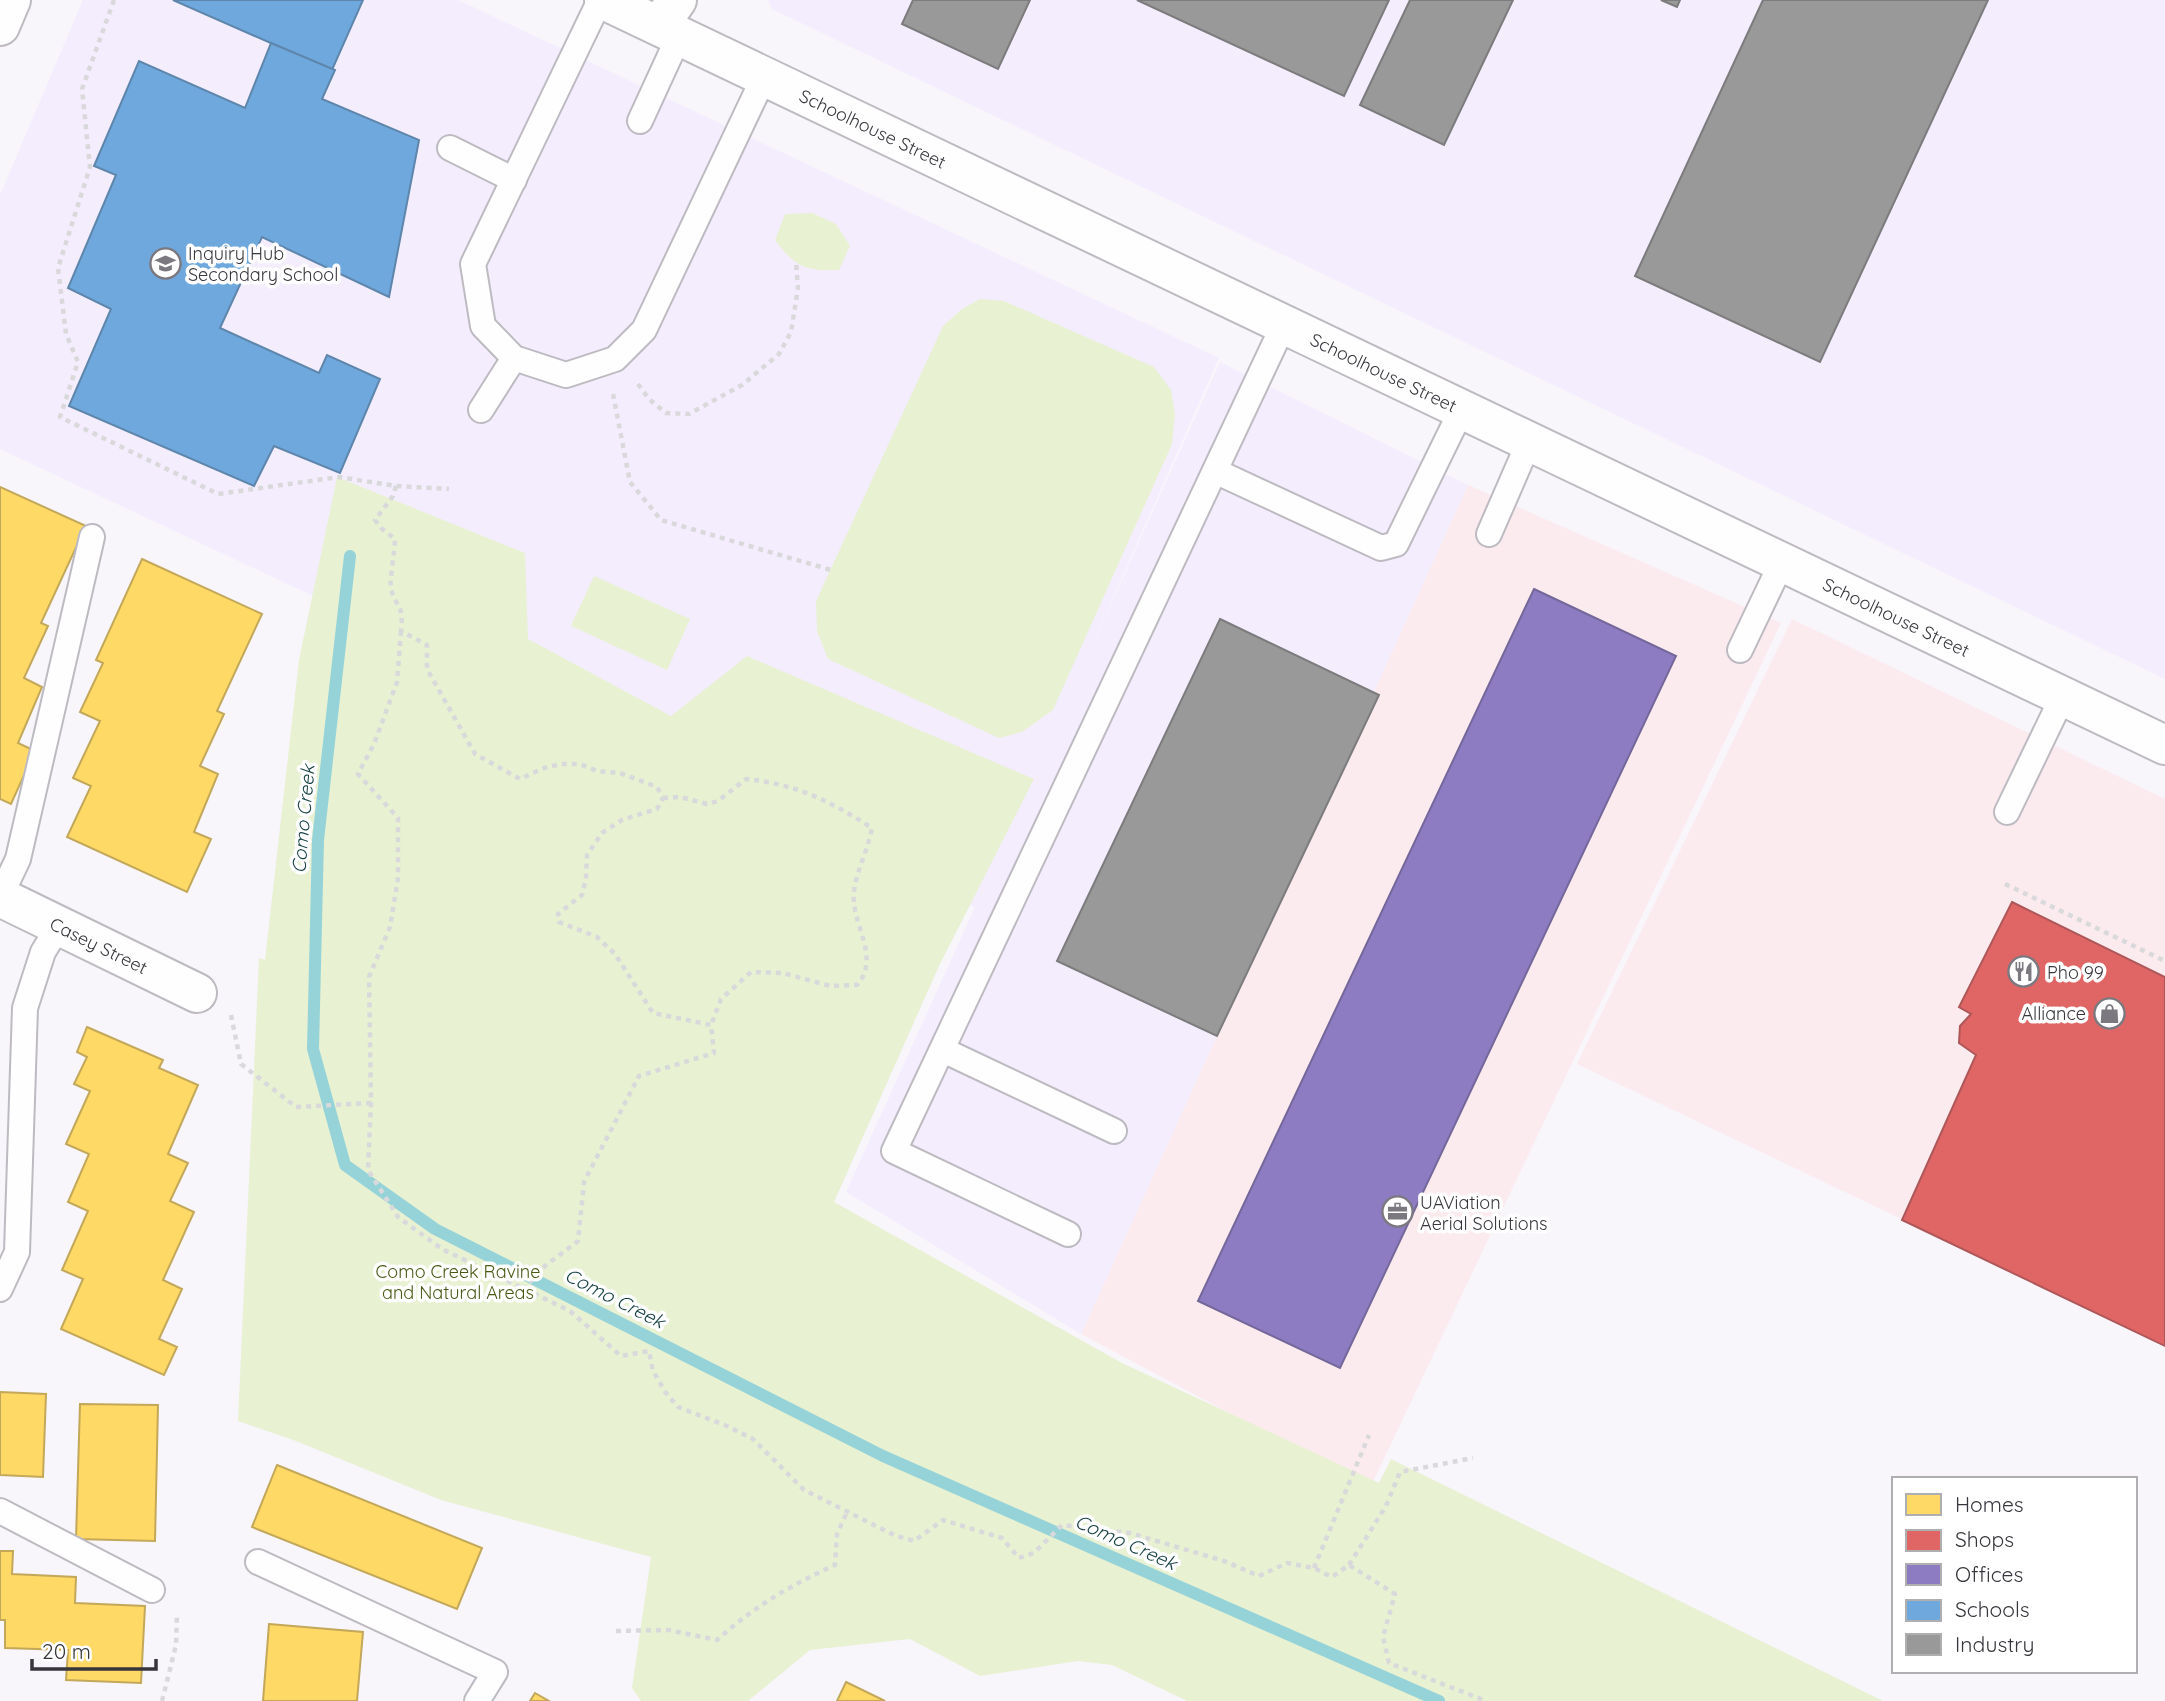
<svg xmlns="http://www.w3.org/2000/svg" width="2165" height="1701" font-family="Quicksand,sans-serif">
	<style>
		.commercial { fill: #fbebef }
		.built { fill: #f4edfd }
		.green { fill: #e8f1d2 }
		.homes { fill: #ffd966; stroke: #c3a859; stroke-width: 2 }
		.shops { fill: #e06666; stroke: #ae5759; stroke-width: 2 }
		.offices { fill: #8e7cc3; stroke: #74679a; stroke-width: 2 }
		.schools { fill: #6fa8dc; stroke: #5e86ac; stroke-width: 2 }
		.industry { fill: #999; stroke: #7c7b7d; stroke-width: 2 }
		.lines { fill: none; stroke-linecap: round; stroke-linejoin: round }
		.stream { stroke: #96d3d9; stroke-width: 12 }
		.lane-casing { stroke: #bdbbc1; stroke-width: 28 }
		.street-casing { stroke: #bdbbc1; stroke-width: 42 }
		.secondary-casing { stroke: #bdbbc1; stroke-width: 42 }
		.path { stroke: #d9d9db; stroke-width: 4.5; stroke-dasharray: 5 5; stroke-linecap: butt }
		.lane { stroke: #fefefe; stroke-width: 24 }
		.street { stroke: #fefefe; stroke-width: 38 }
		.secondary { stroke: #fefefe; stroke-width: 38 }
		.labels { text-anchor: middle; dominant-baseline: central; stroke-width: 7; stroke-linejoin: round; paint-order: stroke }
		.street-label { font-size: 18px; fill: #38353c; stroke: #fff }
		.poi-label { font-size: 18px; fill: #38353c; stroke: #fff; text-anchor: start }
		.park-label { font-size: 18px; fill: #495915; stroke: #fff }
		.water-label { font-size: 19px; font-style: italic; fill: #164043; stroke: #fff }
	</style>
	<rect width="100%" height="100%" fill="#f8f5fb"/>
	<g class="commercial">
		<polygon points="1468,485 1781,623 1370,1488 1081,1334"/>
		<polygon points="1792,619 2165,799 2165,1345 1577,1064"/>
	</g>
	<g class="built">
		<polygon points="83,0 458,0 1219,358 1070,695 1220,362 1468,485 1081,1334 846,1192 975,907 0,449 0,195"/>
		<polygon points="768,0 2165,0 2165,679 772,9"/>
	</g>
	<g class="green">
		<path d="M812,213l24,11 14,22 -11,24c-33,1 -44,-3 -64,-30l10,-26z"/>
		<polygon points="980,299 1004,301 1154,367 1171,390 1175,415 1172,444 1053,710 1022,732 999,738 828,659 817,631 816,601 943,326 962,309"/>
		<polygon points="337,477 525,553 528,639 671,716 747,656 1034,779 939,966 834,1202 1122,1363 1379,1483 1391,1459 1883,1701 1187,1701 1112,1665 1078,1661 980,1676 910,1639 810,1650 748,1701 641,1701 632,1688 651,1557 441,1500 296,1441 238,1421 259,958 265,960 299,660"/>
		<polygon points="594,576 690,619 667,670 571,626"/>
	</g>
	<g class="homes">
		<polygon points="0,487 86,526 41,623 48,626 24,678 42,687 18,743 35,751 11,804 0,799"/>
		<polygon points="142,559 262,614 217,711 224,714 200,766 218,774 194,832 211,839 187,892 67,837 91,786 73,778 100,721 80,712 103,663 96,660"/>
		<polygon points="87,1027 163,1060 159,1068 198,1085 168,1154 188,1163 170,1201 194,1212 163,1280 182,1289 159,1339 177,1347 164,1375 61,1329 83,1279 62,1270 88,1211 68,1202 89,1154 66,1144 90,1091 74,1084 87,1057 77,1052"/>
		<polygon points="0,1392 46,1394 43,1477 0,1475"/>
		<polygon points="80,1404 158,1405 155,1541 76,1539"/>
		<polygon points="277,1465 482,1548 457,1609 252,1527"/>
		<polygon points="0,1551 13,1551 12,1574 76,1577 75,1603 145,1606 141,1683 66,1680 68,1650 5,1648 5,1620 0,1620"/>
		<polygon points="269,1624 363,1632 357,1701 263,1701"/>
		<polygon points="846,1682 885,1701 837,1701"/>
		<polygon points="535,1693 549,1701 530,1701"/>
	</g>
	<polygon class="shops" points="2012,902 2165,977 2165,1346 1902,1220 1976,1055 1959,1043 1960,1026 1971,1014 1959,1007"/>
	<polygon class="offices" points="1534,589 1676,656 1340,1368 1198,1301"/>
	<g class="schools">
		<polygon points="173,0 363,0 332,70"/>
		<polygon points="271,43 335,70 322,99 419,140 389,297 262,237 220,328 319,373 327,355 380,379 340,473 274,446 254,486 69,406 111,309 68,288 116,175 94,166 139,61 245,108"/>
	</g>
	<g class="industry">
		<polygon points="913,0 1030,0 998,69 902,24"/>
		<polygon points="1137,0 1389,0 1344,96"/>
		<polygon points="1410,0 1513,0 1444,145 1360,105"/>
		<polygon points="1661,0 1680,0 1677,7"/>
		<polygon points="1763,0 1988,0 1820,362 1635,276"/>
		<polygon points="1220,619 1379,695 1217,1036 1057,961"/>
	</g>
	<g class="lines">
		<polyline class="stream" points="350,556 318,840 313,1049 345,1165 435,1229 883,1456 1439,1701"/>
		<defs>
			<g id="lane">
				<polyline points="600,0 473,264 483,326 514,358 566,375 615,359 644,330 764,77"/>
				<polyline points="640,121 679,36"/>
				<polyline points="450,148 514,180"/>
				<polyline points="481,410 514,358"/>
				<polyline points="1215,471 1381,548 1396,544 1462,409"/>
				<polyline points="1489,534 1529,442"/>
				<polyline points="1740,650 1782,562"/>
				<polyline points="2007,812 2063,696"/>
				<polyline points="0,897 18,859 92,537"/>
				<polyline points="943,1050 1114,1131"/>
				<polyline points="1068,1234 894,1151 1284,324"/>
				<polyline points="0,1289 17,1252 25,1008 43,952 59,926"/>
				<polyline points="0,1511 152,1590"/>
				<polyline points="258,1562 495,1672 477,1701"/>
			</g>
			<g id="street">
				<polyline points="659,26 677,0"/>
				<path id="s1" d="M0,897l197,96"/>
			</g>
			<g id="secondary">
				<path id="s2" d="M604,0l1561,745"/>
				<polyline points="0,26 11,0"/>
			</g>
		</defs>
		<use href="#lane" class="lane-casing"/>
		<use href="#street" class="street-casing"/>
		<use href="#secondary" class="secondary-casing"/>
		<g class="path">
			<polyline points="114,0 82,89 90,167 58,268 66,334 78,362 60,417 218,494 339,477 396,486 449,489"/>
			<polyline points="638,384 649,399 666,413 689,414 742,385 779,354 791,332 798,288 796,262"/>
			<polyline points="613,394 630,482 661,520 831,570"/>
			<path d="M396,486l-3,10 -18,24 6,8 14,11c0,11 -6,44 -4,50 6,21 13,14 10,42l26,14v24l48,85 45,25 24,-11 17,-4h19l17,7 23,2 37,14 6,11 -6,11 -35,11 -20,13 -15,22 -1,23 -4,17 -24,19 1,8 38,15 18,17 38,59 58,12 3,28 -75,23 -55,106 -6,59 -33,25 -21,22"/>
			<polyline points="401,631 397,682 374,744 358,774 398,818 398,878 390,927 369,977 371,1103 368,1170 398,1217 442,1249 570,1311 621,1356 649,1351 653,1371 666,1393 678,1407 727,1426 753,1439 804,1490 894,1535 914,1541 943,1520 1002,1538 1019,1558 1034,1553 1062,1525 1130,1533 1224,1561 1259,1576 1287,1563 1314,1568 1332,1577 1349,1565 1395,1594 1383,1637 1389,1663 1486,1701"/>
			<path d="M663,798l17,-1 27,7 11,-3 28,-22c50,5 84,22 126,49 -4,21 -15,42 -18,63 -4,33 28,65 3,94l-27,1 -47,-13 -32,-1 -30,27 -10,26"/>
			<polyline points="2005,884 2165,961"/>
			<polyline points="231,1015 241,1064 296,1107 371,1103"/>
			<polyline points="1349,1565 1386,1506 1400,1472 1473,1458"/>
			<polyline points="1314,1568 1369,1435"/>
			<path d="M616,1631l53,-1 48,10c38,-34 72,-54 118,-75l2,-31 10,-22"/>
			<polyline points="162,1701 176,1645 177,1613"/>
		</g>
		<use href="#lane" class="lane"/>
		<use href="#street" class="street"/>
		<use href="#secondary" class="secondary"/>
	</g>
	<defs>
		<symbol id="school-ring" viewBox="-11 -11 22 22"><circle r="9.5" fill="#fff" stroke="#7b787f" stroke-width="1.5"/><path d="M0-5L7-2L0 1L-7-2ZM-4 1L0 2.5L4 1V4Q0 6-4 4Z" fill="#7b787f"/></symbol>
		<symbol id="restaurant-ring" viewBox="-11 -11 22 22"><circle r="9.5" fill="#fff" stroke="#7b787f" stroke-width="1.5"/><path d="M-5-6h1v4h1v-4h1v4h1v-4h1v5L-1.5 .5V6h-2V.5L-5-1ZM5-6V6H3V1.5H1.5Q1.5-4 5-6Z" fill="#7b787f"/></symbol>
		<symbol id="shop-ring" viewBox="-11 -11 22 22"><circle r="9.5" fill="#fff" stroke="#7b787f" stroke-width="1.5"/><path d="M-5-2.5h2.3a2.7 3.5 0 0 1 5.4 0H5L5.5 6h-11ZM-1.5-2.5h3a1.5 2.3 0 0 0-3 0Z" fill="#7b787f"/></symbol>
		<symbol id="office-ring" viewBox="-11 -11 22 22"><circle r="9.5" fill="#fff" stroke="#7b787f" stroke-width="1.5"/><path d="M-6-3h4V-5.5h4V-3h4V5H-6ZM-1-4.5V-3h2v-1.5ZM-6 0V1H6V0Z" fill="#7b787f"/></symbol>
	</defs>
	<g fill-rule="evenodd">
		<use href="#school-ring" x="148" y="246" width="35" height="35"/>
		<use href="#restaurant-ring" x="2006" y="954" width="35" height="35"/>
		<use href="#shop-ring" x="2092" y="996" width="35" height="35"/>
		<use href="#office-ring" x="1380" y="1194" width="35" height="35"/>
	</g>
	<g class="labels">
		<g class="street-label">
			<text stroke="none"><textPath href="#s2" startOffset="298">Schoolhouse Street</textPath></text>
			<text stroke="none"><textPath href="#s2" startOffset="864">Schoolhouse Street</textPath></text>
			<text stroke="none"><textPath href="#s2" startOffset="1432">Schoolhouse Street</textPath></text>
			<text stroke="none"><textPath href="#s1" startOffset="110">Casey Street</textPath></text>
		</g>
		<g class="poi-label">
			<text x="188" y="253">Inquiry Hub<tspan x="188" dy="21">Secondary School</tspan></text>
			<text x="2047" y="972">Pho 99</text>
			<text x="2086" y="1013" text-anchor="end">Alliance</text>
			<text x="1420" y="1202">UAViation<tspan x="1420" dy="21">Aerial Solutions</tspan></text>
		</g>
		<g class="park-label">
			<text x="458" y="1271">Como Creek Ravine<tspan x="458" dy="21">and Natural Areas</tspan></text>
		</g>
		<g class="water-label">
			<text transform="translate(303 819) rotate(-85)">Como Creek</text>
			<text transform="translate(615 1298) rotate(27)">Como Creek</text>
			<text transform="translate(1126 1542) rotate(24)">Como Creek</text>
		</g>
	</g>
	<rect x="1892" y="1477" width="245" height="196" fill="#ffffff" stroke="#afaeb1" stroke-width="2"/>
	<rect x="1906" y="1494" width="35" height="21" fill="#ffd966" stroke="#afaeb1" stroke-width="2"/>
	<text x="1955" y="1512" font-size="21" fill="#38353c">Homes</text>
	<rect x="1906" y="1530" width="35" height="21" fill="#e06666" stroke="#afaeb1" stroke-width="2"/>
	<text x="1955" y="1547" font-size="21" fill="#38353c">Shops</text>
	<rect x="1906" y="1564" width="35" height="21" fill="#8e7cc3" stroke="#afaeb1" stroke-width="2"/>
	<text x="1955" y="1582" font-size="21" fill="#38353c">Offices</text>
	<rect x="1906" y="1600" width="35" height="21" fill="#6fa8dc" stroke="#afaeb1" stroke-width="2"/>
	<text x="1955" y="1617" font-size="21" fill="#38353c">Schools</text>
	<rect x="1906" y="1634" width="35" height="21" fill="#999999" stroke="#afaeb1" stroke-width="2"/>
	<text x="1955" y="1652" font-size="21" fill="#38353c">Industry</text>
	<path d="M32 1659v10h124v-10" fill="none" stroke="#38353c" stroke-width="3.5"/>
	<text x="42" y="1659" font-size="21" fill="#38353c" stroke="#ffffff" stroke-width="5" paint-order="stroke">20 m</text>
</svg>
